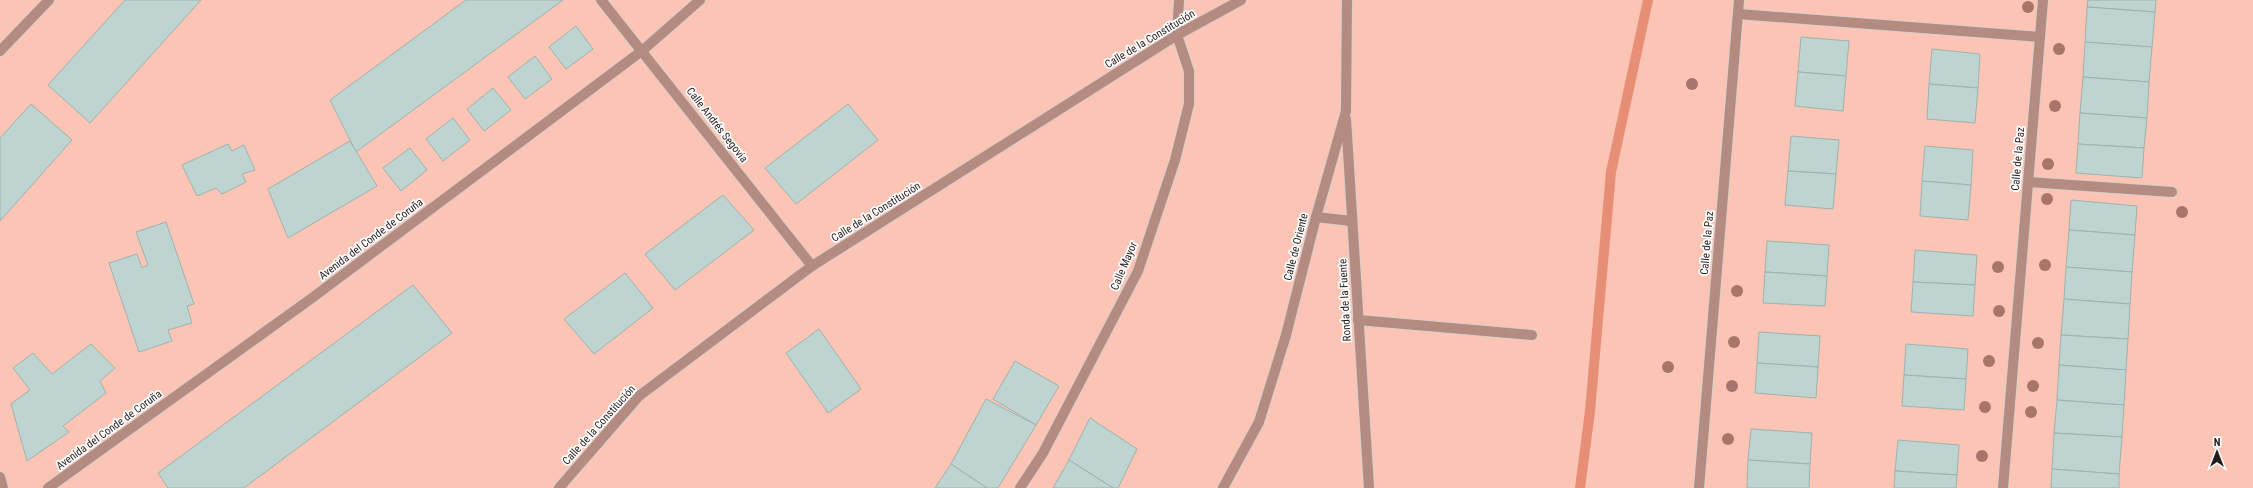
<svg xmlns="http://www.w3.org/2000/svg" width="2253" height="488" font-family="'Roboto Condensed',sans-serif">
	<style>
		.green { fill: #fcc4b5 }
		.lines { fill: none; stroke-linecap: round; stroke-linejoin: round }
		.stream { stroke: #e78e77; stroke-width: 10 }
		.building { fill: #bdd4d0; stroke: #9cb3af }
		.minor-casing { stroke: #d9cdca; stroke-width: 12 }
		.minor { stroke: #b38b81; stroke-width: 10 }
		.tree { fill: #a7756a }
		.labels { text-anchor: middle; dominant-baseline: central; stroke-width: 3.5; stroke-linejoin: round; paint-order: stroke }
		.street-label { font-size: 11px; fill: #241c1a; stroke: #fff }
	</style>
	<rect width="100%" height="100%" fill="#fcefeb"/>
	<rect class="green" x="0" y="0" width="2253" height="488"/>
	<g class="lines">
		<polyline class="stream" points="1580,488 1590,411 1611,172 1648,0"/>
	</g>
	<g class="building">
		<polygon points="125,0 201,0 90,123 48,85"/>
		<polygon points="466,0 563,0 356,152 330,100"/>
		<polygon points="2088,0 2156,0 2155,12 2087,7"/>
		<polygon points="2087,7 2155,12 2152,47 2085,42"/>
		<polygon points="576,26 593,49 566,69 549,47"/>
		<polygon points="1801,37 1849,41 1846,76 1798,72"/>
		<polygon points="2085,42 2152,47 2149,82 2083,77"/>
		<polygon points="1932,49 1980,54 1978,88 1929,84"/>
		<polygon points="535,56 552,79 525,99 508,77"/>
		<polygon points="1798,72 1846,76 1843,111 1795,106"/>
		<polygon points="2083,77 2149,82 2147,118 2080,113"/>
		<polygon points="1929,84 1978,88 1975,123 1927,119"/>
		<polygon points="493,88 511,110 484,131 467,109"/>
		<polygon points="31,104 72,140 0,221 0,138"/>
		<polygon points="848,104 878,140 796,204 765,168"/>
		<polygon points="2080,113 2147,118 2144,148 2078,144"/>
		<polygon points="453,118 470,140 443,161 426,139"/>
		<polygon points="1791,136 1839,140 1836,174 1788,171"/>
		<polygon points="350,141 377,186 288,238 268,189"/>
		<polygon points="228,144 232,151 244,145 255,170 242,174 246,182 222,194 216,188 197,196 182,165"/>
		<polygon points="2078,144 2144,148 2142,178 2076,173"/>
		<polygon points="1925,146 1973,150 1971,185 1922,181"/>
		<polygon points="410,148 427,170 401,191 383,168"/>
		<polygon points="1788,171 1836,174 1833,209 1785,205"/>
		<polygon points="1922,181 1971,185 1968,220 1920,216"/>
		<polygon points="723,195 754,230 675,290 645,254"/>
		<polygon points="2071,200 2137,206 2135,235 2069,230"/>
		<polygon points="166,222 194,304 187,306 192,323 168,330 172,341 139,352 109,263 137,254 142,268 148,265 136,232"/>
		<polygon points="2069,230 2135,235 2132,272 2066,267"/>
		<polygon points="1767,241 1829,245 1827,276 1765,272"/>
		<polygon points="1915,250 1977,255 1975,285 1913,282"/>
		<polygon points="2066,267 2132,272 2130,304 2064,299"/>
		<polygon points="1765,272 1827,276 1825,306 1763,303"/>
		<polygon points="625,273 653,308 594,354 564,319"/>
		<polygon points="1913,282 1975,285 1973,316 1911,312"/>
		<polygon points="413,285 452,333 244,488 168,488 158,473"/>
		<polygon points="2064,299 2130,304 2128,339 2061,335"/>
		<polygon points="819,329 861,389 828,413 786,353"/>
		<polygon points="1759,332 1820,336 1818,367 1757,363"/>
		<polygon points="2061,335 2128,339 2126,370 2059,365"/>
		<polygon points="91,344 115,368 100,381 106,393 63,426 69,432 27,461 11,404 30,390 13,368 33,353 52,374"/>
		<polygon points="1906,344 1968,349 1966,379 1904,375"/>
		<polygon points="1015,361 1059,386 1036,425 993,399"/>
		<polygon points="1757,363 1818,367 1816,398 1755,393"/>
		<polygon points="2059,365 2126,370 2124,405 2057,400"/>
		<polygon points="1904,375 1966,379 1964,410 1902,406"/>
		<polygon points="986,399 1036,425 998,488 987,488 951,464"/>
		<polygon points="2057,400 2124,405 2122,437 2054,433"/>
		<polygon points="1090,418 1137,449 1118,488 1113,488 1069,460"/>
		<polygon points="1751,429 1812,433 1810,464 1748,460"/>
		<polygon points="2054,433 2122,437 2119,474 2052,469"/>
		<polygon points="1898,440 1959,445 1957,475 1895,471"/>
		<polygon points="1069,460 1113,488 1053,488"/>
		<polygon points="1748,460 1810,464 1809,488 1747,488"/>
		<polygon points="951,464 987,488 935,488"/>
		<polygon points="2052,469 2119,474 2119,488 2051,488"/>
		<polygon points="1895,471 1957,475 1956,488 1894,488"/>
	</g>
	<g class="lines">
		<defs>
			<g id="minor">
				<polyline points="601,0 812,266"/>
				<polyline points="1738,14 2040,37"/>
				<polyline points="0,51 49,0"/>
				<polyline points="1346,119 1369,488"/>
				<polyline points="2029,182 2172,192"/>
				<polyline points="1316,217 1352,221"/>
				<polyline points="1358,320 1532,335"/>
				<polyline points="0,477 3,488"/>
				<polyline points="48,488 312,298 643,50 700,0"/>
				<polyline points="559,488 639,396 812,266 1177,35 1241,0"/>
				<polyline points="1020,488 1043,453 1138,271 1175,160 1189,104 1189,71 1177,35 1179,0"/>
				<polyline points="1223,488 1259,422 1286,335 1316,217 1346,111 1347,0"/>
				<polyline points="1699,488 1739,0"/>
				<polyline points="2003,488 2043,0"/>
			</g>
		</defs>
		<use href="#minor" class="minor-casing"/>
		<use href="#minor" class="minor"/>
	</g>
	<g class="tree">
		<circle cx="2028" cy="7" r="6"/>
		<circle cx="2059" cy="49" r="6"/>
		<circle cx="1692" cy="84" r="6"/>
		<circle cx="2055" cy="106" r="6"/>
		<circle cx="2048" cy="164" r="6"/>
		<circle cx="2047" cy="199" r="6"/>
		<circle cx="2182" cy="212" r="6"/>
		<circle cx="2045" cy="265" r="6"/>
		<circle cx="1998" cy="267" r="6"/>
		<circle cx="1737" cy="291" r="6"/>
		<circle cx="1999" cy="311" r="6"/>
		<circle cx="1734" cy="342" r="6"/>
		<circle cx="2038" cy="343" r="6"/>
		<circle cx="1989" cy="361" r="6"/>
		<circle cx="1668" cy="367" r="6"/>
		<circle cx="1732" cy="386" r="6"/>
		<circle cx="2033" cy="386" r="6"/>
		<circle cx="1985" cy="407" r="6"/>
		<circle cx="2031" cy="412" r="6"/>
		<circle cx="1728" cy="439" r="6"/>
		<circle cx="1982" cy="456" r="6"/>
	</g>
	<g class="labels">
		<g class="street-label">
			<text transform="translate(1150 39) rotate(-31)">Calle de la Constitución</text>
			<text transform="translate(717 125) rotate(52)">Calle Andrés Segovia</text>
			<text transform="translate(2018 159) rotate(-85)">Calle de la Paz</text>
			<text transform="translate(876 212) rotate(-32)">Calle de la Constitución</text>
			<text transform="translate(371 239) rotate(-37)">Avenida del Conde de Coruña</text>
			<text transform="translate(1707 243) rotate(-85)">Calle de la Paz</text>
			<text transform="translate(1296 247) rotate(-76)">Calle de Oriente</text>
			<text transform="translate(1124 266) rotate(-67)">Calle Mayor</text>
			<text transform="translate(1345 300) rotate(-93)">Ronda de la Fuente</text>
			<text transform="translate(599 425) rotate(-48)">Calle de la Constitución</text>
			<text transform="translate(109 430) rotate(-36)">Avenida del Conde de Coruña</text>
		</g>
	</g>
	<g transform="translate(2217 452)" stroke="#ffffff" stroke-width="3" paint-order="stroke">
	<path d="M0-3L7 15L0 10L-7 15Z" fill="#241c1a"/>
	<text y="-6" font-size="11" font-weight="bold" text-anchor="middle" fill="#241c1a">N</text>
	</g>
</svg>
